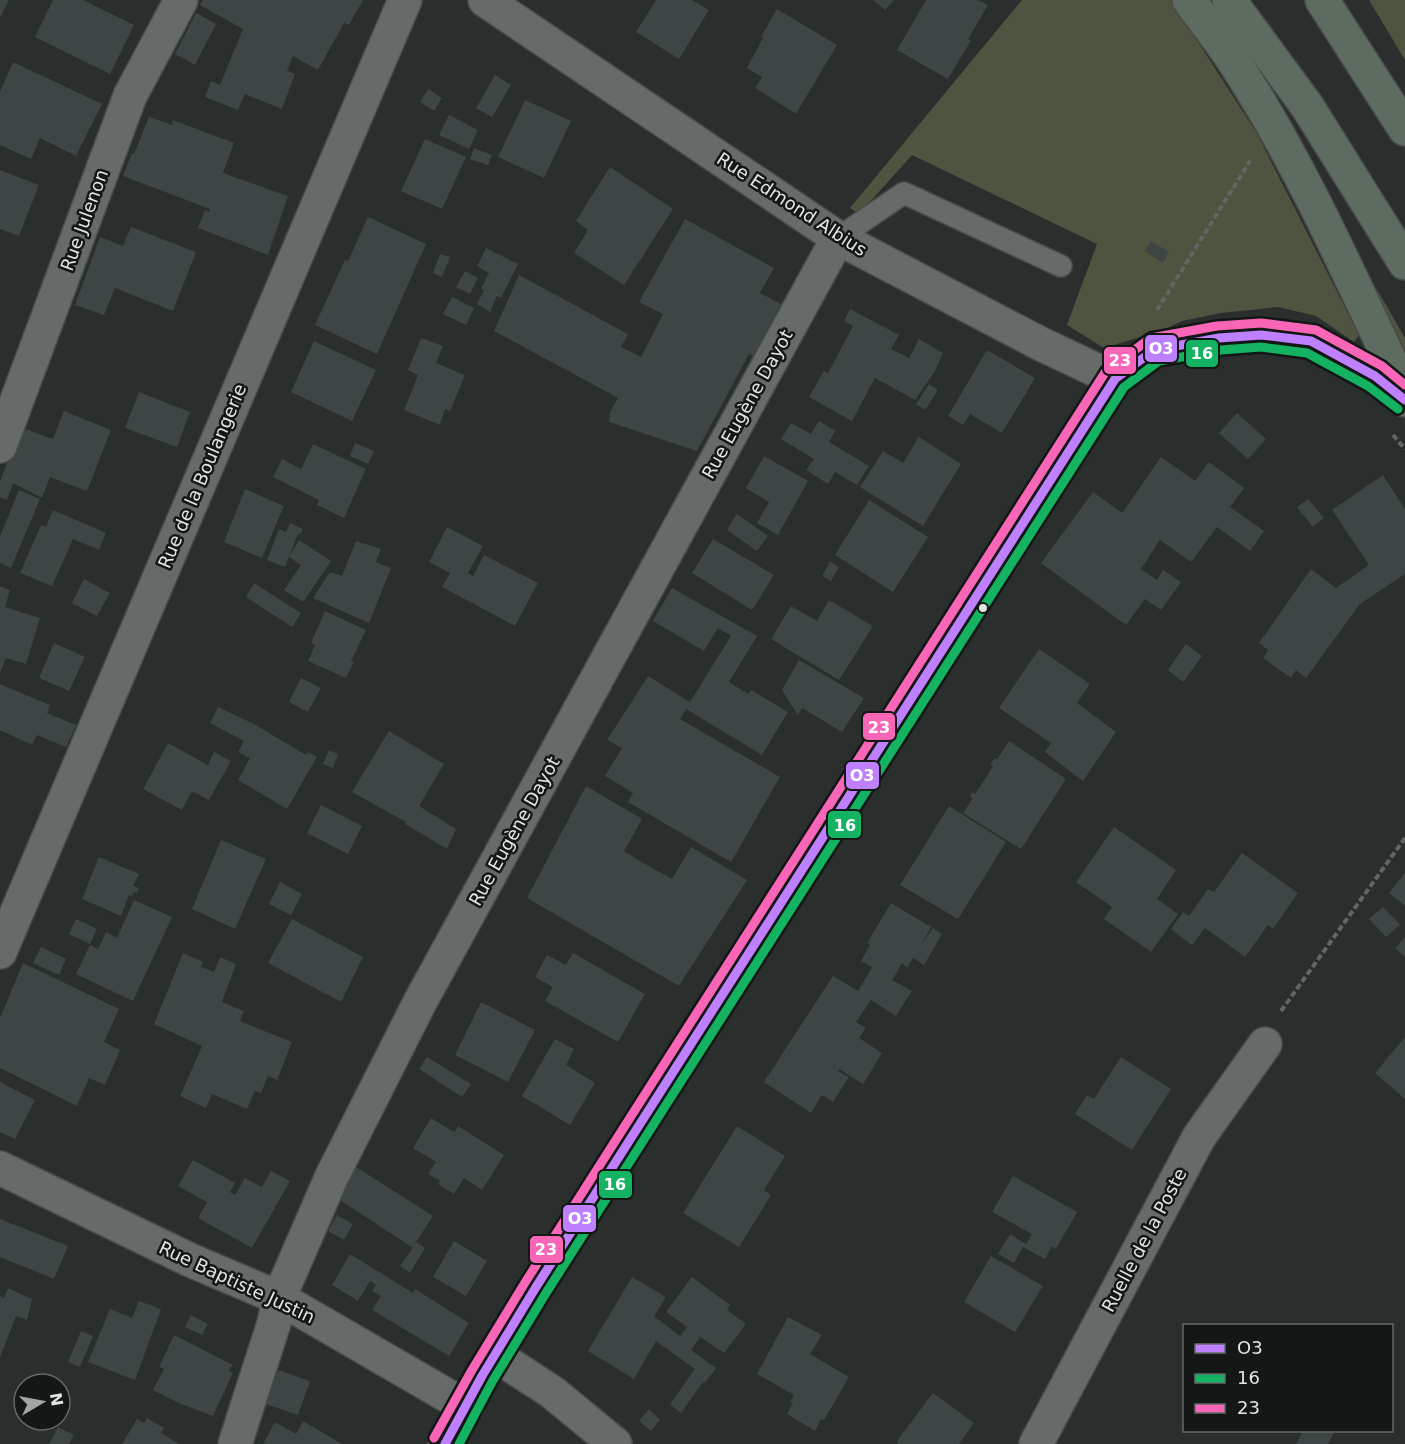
<svg xmlns="http://www.w3.org/2000/svg" width="1405" height="1444" font-family="'DejaVu Sans',sans-serif">
	<style>
		.green { fill: #4f5440 }
		.building { fill: #3d4545 }
		.lines { fill: none; stroke-linecap: round; stroke-linejoin: round }
		.lane-casing { stroke: #484c4a; stroke-width: 24 }
		.street-casing { stroke: #484c4a; stroke-width: 36 }
		.secondary-casing { stroke: #484c4a; stroke-width: 36 }
		.highway-casing { stroke: #484c4a; stroke-width: 36 }
		.path { stroke: #616563; stroke-width: 4; stroke-dasharray: 6 3; stroke-linecap: butt }
		.lane { stroke: #666a68; stroke-width: 21 }
		.street { stroke: #666a68; stroke-width: 33 }
		.secondary { stroke: #666a68; stroke-width: 33 }
		.highway { stroke: #5d6b60; stroke-width: 33 }
		.bus-1-casing { stroke: #131716; stroke-width: 14 }
		.bus-2-casing { stroke: #131716; stroke-width: 14 }
		.bus-3-casing { stroke: #131716; stroke-width: 14 }
		.bus-1 { stroke: #bf80ff; stroke-width: 9 }
		.bus-2 { stroke: #13b361; stroke-width: 9 }
		.bus-3 { stroke: #fa66b7; stroke-width: 9 }
		.bus-dot { fill: #e0e6e4; stroke: #131716; stroke-width: 2 }
		.labels { text-anchor: middle; dominant-baseline: central; stroke-width: 5; stroke-linejoin: round; paint-order: stroke }
		.street-label { font-size: 18px; fill: #e0e6e4; stroke: #131716 }
		.line-badge { stroke: #131716; stroke-width: 2 }
		.badge-label { font-size: 16px; text-anchor: middle; font-weight: bold; fill: #fff }
	</style>
	<rect width="100%" height="100%" fill="#2a2e2c"/>
	<g class="green">
		<polygon points="1022,0 1171,0 1256,132 1359,335 1354,342 1316,316 1278,307 1221,313 1182,321 1163,330 1104,348 1067,325 1097,244 912,155 859,214 850,208"/>
		<polygon points="1369,0 1405,0 1405,60"/>
		<polygon points="1375,286 1405,338 1405,354"/>
	</g>
	<g class="building">
		<polygon points="0,0 9,0 0,18"/>
		<polygon points="53,0 83,0 134,25 110,74 35,37"/>
		<polygon points="203,0 363,0 349,25 344,23 318,70 293,56 287,71 295,74 282,109 245,94 238,110 205,97 211,81 220,85 243,29 200,5"/>
		<polygon points="656,0 692,0 709,10 679,59 636,32"/>
		<polygon points="873,0 894,0 885,10"/>
		<polygon points="926,0 978,0 988,5 968,39 971,40 948,79 897,50"/>
		<polygon points="777,9 837,45 796,114 755,88 762,77 747,68 763,38 761,37"/>
		<polygon points="196,13 216,24 195,65 175,54"/>
		<polygon points="13,62 102,104 76,156 40,138 31,159 0,145 0,92"/>
		<polygon points="495,75 511,85 492,117 476,108"/>
		<polygon points="428,89 442,98 434,111 420,102"/>
		<polygon points="525,100 571,121 544,178 498,157"/>
		<polygon points="449,115 478,130 469,149 439,135"/>
		<polygon points="149,117 172,125 173,120 234,143 223,173 288,196 268,255 198,228 205,210 209,212 210,209 123,176 132,153 134,154"/>
		<polygon points="425,139 466,157 442,209 401,191"/>
		<polygon points="474,148 492,155 488,165 470,159"/>
		<polygon points="610,167 673,209 624,285 574,253 588,230 576,221"/>
		<polygon points="0,170 39,185 19,236 0,229"/>
		<polygon points="368,217 426,244 377,354 315,325 345,260 348,261"/>
		<polygon points="685,219 774,268 760,293 781,304 753,356 749,354 697,451 609,422 610,412 618,398 494,331 519,275 628,334 621,347 641,357 663,314 639,302"/>
		<polygon points="131,227 196,252 173,311 115,288 104,315 75,305 100,237 123,246"/>
		<polygon points="1151,241 1169,252 1163,263 1145,251"/>
		<polygon points="486,248 518,264 501,298 497,296 490,312 477,304 484,290 481,289 489,273 477,266"/>
		<polygon points="440,254 450,257 442,277 433,273"/>
		<polygon points="465,271 478,278 470,294 456,287"/>
		<polygon points="452,297 474,308 466,325 443,314"/>
		<polygon points="850,309 899,335 891,349 909,358 919,339 943,353 935,371 915,400 875,378 852,421 809,397 824,371 828,373 853,326 844,321"/>
		<polygon points="421,338 443,346 436,363 465,375 450,411 445,409 440,425 404,410 418,375 408,370"/>
		<polygon points="314,341 376,370 352,421 291,392"/>
		<polygon points="987,350 1035,378 1002,433 970,414 963,425 948,416"/>
		<polygon points="929,384 938,390 925,410 916,404"/>
		<polygon points="139,392 190,412 177,447 125,428"/>
		<polygon points="64,411 111,430 87,491 50,477 42,498 13,483 7,500 0,497 0,482 20,427 53,439"/>
		<polygon points="1237,413 1266,439 1248,459 1219,433"/>
		<polygon points="819,421 835,431 829,442 869,466 857,485 835,472 828,484 806,470 814,459 781,439 791,423 811,434"/>
		<polygon points="919,437 961,464 923,526 860,487 883,451 903,463"/>
		<polygon points="355,443 374,451 368,464 350,456"/>
		<polygon points="313,444 366,469 344,518 317,505 319,500 273,477 282,459 301,469"/>
		<polygon points="764,456 808,481 778,535 757,523 769,502 746,488"/>
		<polygon points="1161,457 1195,481 1209,462 1244,488 1230,507 1264,531 1250,551 1217,527 1191,562 1160,540 1141,569 1157,580 1163,570 1181,582 1161,610 1145,599 1126,625 1041,563 1093,492 1122,513"/>
		<polygon points="1383,475 1405,509 1405,574 1360,604 1306,678 1296,670 1291,678 1263,658 1268,650 1259,643 1311,569 1336,588 1369,565 1332,510"/>
		<polygon points="245,489 284,506 262,558 224,542"/>
		<polygon points="19,490 40,499 11,568 0,563 0,536"/>
		<polygon points="1308,499 1324,518 1313,527 1297,507"/>
		<polygon points="869,500 928,537 893,592 835,555"/>
		<polygon points="53,510 106,533 99,550 73,539 52,586 20,573 41,525 46,527"/>
		<polygon points="737,514 768,536 757,551 727,530"/>
		<polygon points="290,523 303,529 300,535 298,534 285,567 267,560 279,529 286,532"/>
		<polygon points="447,527 483,546 468,573 473,576 484,555 538,583 515,626 442,587 450,573 429,562"/>
		<polygon points="713,539 774,575 752,610 692,573"/>
		<polygon points="299,540 331,561 303,602 284,590 301,565 289,557"/>
		<polygon points="356,541 381,549 376,562 391,568 369,623 313,598 330,572 342,576"/>
		<polygon points="830,561 839,567 831,581 822,576"/>
		<polygon points="84,579 110,593 97,616 72,603"/>
		<polygon points="254,583 301,613 292,627 246,597"/>
		<polygon points="0,586 10,590 5,607 40,618 26,664 6,658 0,673"/>
		<polygon points="672,588 757,636 729,682 748,694 751,690 788,712 762,755 686,709 680,719 780,777 731,862 628,802 633,793 605,776 622,748 607,740 648,676 690,702 731,636 718,628 704,651 653,621"/>
		<polygon points="829,600 873,626 839,680 771,639 791,606 817,621"/>
		<polygon points="325,611 366,630 351,661 354,662 346,678 308,661 315,645 311,643"/>
		<polygon points="54,643 85,657 69,691 39,678"/>
		<polygon points="1186,644 1202,656 1183,682 1168,670"/>
		<polygon points="1039,649 1090,684 1077,703 1116,732 1083,781 1045,752 1051,743 999,708"/>
		<polygon points="799,660 864,698 842,732 802,708 798,715 782,690"/>
		<polygon points="301,678 321,688 308,712 289,702"/>
		<polygon points="0,684 50,705 47,713 76,725 66,747 37,735 32,745 0,730"/>
		<polygon points="218,707 254,724 306,755 308,752 317,757 287,809 238,780 250,758 238,752 244,741 210,723"/>
		<polygon points="389,731 444,764 419,806 456,829 447,849 405,824 406,822 352,792"/>
		<polygon points="1009,741 1066,779 1021,849 963,813 973,798 970,797 972,792 975,794 993,766 990,764 995,758 997,760"/>
		<polygon points="168,743 208,765 214,752 231,761 209,800 192,791 182,810 143,789"/>
		<polygon points="329,750 338,754 333,768 323,764"/>
		<polygon points="586,786 642,819 624,851 633,857 672,879 691,847 747,880 679,986 527,898"/>
		<polygon points="321,805 362,826 348,854 307,833"/>
		<polygon points="949,806 1006,842 958,919 900,885"/>
		<polygon points="1114,827 1176,870 1157,899 1178,914 1151,952 1104,919 1112,907 1076,882"/>
		<polygon points="221,840 266,859 235,929 192,909"/>
		<polygon points="1242,853 1298,893 1273,929 1268,925 1245,957 1205,928 1192,945 1171,929 1183,912 1189,916 1208,889 1214,892"/>
		<polygon points="99,857 139,874 133,886 139,888 137,893 134,892 132,896 129,895 121,916 82,899"/>
		<polygon points="1405,873 1405,906 1389,893"/>
		<polygon points="280,882 302,894 291,915 269,904"/>
		<polygon points="134,900 172,917 133,1001 76,974 90,945 98,949 106,932 117,938"/>
		<polygon points="891,903 931,927 922,944 933,928 942,934 924,965 913,958 907,968 902,963 892,980 912,991 896,1016 871,1000 856,1022 866,1028 859,1038 882,1053 863,1084 839,1069 838,1071 849,1077 833,1102 822,1095 811,1113 764,1082 833,976 858,991 872,967 861,961 870,945 867,943"/>
		<polygon points="1383,907 1400,925 1386,937 1369,919"/>
		<polygon points="76,919 97,929 90,944 69,934"/>
		<polygon points="292,919 363,957 341,1002 268,963"/>
		<polygon points="1405,937 1405,957 1395,948"/>
		<polygon points="41,947 66,959 59,975 33,963"/>
		<polygon points="183,953 203,962 201,967 214,972 220,957 236,964 222,1002 244,1011 240,1021 292,1042 277,1080 268,1076 261,1093 255,1091 247,1109 212,1094 206,1108 180,1096 202,1046 154,1024"/>
		<polygon points="573,953 645,994 618,1042 545,1001 553,987 535,977 547,955 566,965"/>
		<polygon points="23,963 119,1009 104,1042 120,1050 105,1085 89,1078 77,1106 0,1068 0,1018"/>
		<polygon points="481,1002 535,1030 508,1082 455,1055"/>
		<polygon points="1405,1037 1405,1099 1375,1073"/>
		<polygon points="555,1039 574,1049 566,1065 595,1083 570,1125 522,1096"/>
		<polygon points="427,1057 471,1084 462,1097 419,1069"/>
		<polygon points="1121,1057 1171,1089 1132,1150 1075,1114 1087,1095 1094,1099"/>
		<polygon points="0,1082 35,1100 15,1139 0,1132"/>
		<polygon points="431,1118 454,1132 458,1126 504,1155 482,1190 464,1178 454,1194 438,1184 440,1181 428,1174 436,1162 413,1148"/>
		<polygon points="737,1126 785,1156 764,1190 771,1195 739,1247 683,1213"/>
		<polygon points="193,1160 235,1183 230,1192 235,1195 245,1178 262,1187 271,1171 290,1181 252,1248 198,1218 207,1202 178,1186"/>
		<polygon points="356,1167 433,1216 416,1242 425,1248 410,1273 400,1266 413,1248 340,1200"/>
		<polygon points="1013,1176 1077,1212 1056,1249 1052,1246 1045,1259 1023,1247 1014,1263 998,1254 1010,1234 1026,1244 1032,1234 992,1212"/>
		<polygon points="337,1215 353,1224 344,1240 328,1231"/>
		<polygon points="0,1219 68,1246 54,1279 0,1257"/>
		<polygon points="454,1241 487,1261 466,1296 433,1277"/>
		<polygon points="350,1254 413,1293 415,1289 469,1323 449,1356 372,1310 381,1296 372,1291 376,1285 370,1281 358,1301 332,1285"/>
		<polygon points="991,1256 1043,1286 1015,1332 964,1302"/>
		<polygon points="632,1277 666,1297 654,1316 680,1336 687,1327 666,1312 692,1277 730,1305 727,1310 746,1324 724,1353 700,1337 691,1350 716,1368 705,1383 703,1382 681,1413 670,1404 695,1369 656,1341 634,1379 588,1351"/>
		<polygon points="8,1288 32,1299 27,1320 16,1316 0,1357 0,1296 4,1298"/>
		<polygon points="139,1301 161,1309 135,1380 88,1362 110,1309 132,1318"/>
		<polygon points="191,1315 208,1324 202,1335 185,1327"/>
		<polygon points="788,1317 822,1335 810,1354 849,1377 824,1420 821,1419 815,1431 787,1414 793,1403 790,1402 794,1395 757,1374"/>
		<polygon points="81,1331 93,1336 80,1367 68,1362"/>
		<polygon points="174,1335 233,1365 229,1370 233,1373 213,1416 179,1403 153,1390 164,1369 159,1367"/>
		<polygon points="278,1370 310,1381 298,1415 266,1404"/>
		<polygon points="933,1393 974,1423 959,1444 898,1444 897,1441"/>
		<polygon points="649,1409 660,1420 651,1431 639,1421"/>
		<polygon points="147,1418 164,1428 161,1433 179,1444 122,1444 137,1419 144,1423"/>
		<polygon points="303,1421 342,1444 263,1444 275,1422 296,1434"/>
		<polygon points="58,1427 74,1435 69,1444 49,1444"/>
		<polygon points="1303,1431 1335,1431 1328,1444 1296,1444"/>
	</g>
	<g class="lines">
		<defs>
			<polyline id="lane" points="838,238 904,193 1061,266"/>
			<g id="street">
				<polyline points="0,446 130,96 181,0"/>
				<polyline points="0,952 405,0"/>
				<polyline points="0,1168 190,1260 279,1298 467,1407"/>
				<polyline points="495,1355 552,1392 615,1444"/>
				<polyline points="235,1444 274,1323 279,1298 332,1176 420,1002 838,238"/>
				<polyline points="1036,1444 1199,1137 1265,1044"/>
			</g>
			<g id="secondary">
				<polyline points="485,0 838,238 1041,344 1115,379"/>
				<polyline points="445,1444 482,1376 536,1287 1115,379 1154,350 1219,338 1261,335 1311,341 1375,376 1405,400"/>
			</g>
			<g id="highway">
				<path d="M1189,0c15,21 32,41 46,63 67,103 117,218 170,329"/>
				<polyline points="1229,0 1307,106 1405,263"/>
				<polyline points="1322,0 1405,129"/>
			</g>
		</defs>
		<use href="#lane" class="lane-casing"/>
		<use href="#street" class="street-casing"/>
		<use href="#secondary" class="secondary-casing"/>
		<use href="#highway" class="highway-casing"/>
		<g class="path">
			<polyline points="1157,310 1250,161"/>
			<polyline points="1393,435 1405,449"/>
			<polyline points="1281,1011 1405,838"/>
		</g>
		<use href="#lane" class="lane"/>
		<use href="#street" class="street"/>
		<use href="#secondary" class="secondary"/>
		<use href="#highway" class="highway"/>
		<defs>
			<polyline id="bus-1" points="445,1444 482,1376 536,1287 1115,379 1154,350 1219,338 1261,335 1311,341 1375,376 1405,400"/>
			<polyline id="bus-2" points="459,1444 492,1382 546,1293 1124,387 1159,361 1221,350 1261,347 1307,353 1368,386 1398,409"/>
			<polyline id="bus-3" points="434,1438 472,1370 526,1281 1106,371 1151,338 1217,326 1261,323 1316,330 1382,366 1405,385"/>
		</defs>
		<use href="#bus-1" class="bus-1-casing"/>
		<use href="#bus-2" class="bus-2-casing"/>
		<use href="#bus-3" class="bus-3-casing"/>
		<use href="#bus-1" class="bus-1"/>
		<use href="#bus-2" class="bus-2"/>
		<use href="#bus-3" class="bus-3"/>
	</g>
	<circle class="bus-dot" cx="983" cy="608" r="5"/>
	<g class="labels">
		<g class="street-label">
			<text transform="translate(792 204) rotate(33)">Rue Edmond Albius</text>
			<text transform="translate(84 220) rotate(-70)">Rue Julenon</text>
			<text transform="translate(747 404) rotate(-61)">Rue Eugène Dayot</text>
			<text transform="translate(202 476) rotate(-67)">Rue de la Boulangerie</text>
			<text transform="translate(514 831) rotate(-61)">Rue Eugène Dayot</text>
			<text transform="translate(1144 1240) rotate(-62)">Ruelle de la Poste</text>
			<text transform="translate(237 1282) rotate(25)">Rue Baptiste Justin</text>
		</g>
	</g>
	<g class="line-badge">
		<rect x="1144" y="334" width="34" height="29" rx="6" fill="#bf80ff"/>
		<rect x="1185" y="339" width="34" height="29" rx="6" fill="#13b361"/>
		<rect x="1103" y="346" width="34" height="29" rx="6" fill="#fa66b7"/>
		<rect x="862" y="712" width="34" height="29" rx="6" fill="#fa66b7"/>
		<rect x="845" y="761" width="35" height="29" rx="6" fill="#bf80ff"/>
		<rect x="827" y="810" width="35" height="29" rx="6" fill="#13b361"/>
		<rect x="598" y="1170" width="35" height="29" rx="6" fill="#13b361"/>
		<rect x="562" y="1204" width="35" height="29" rx="6" fill="#bf80ff"/>
		<rect x="529" y="1235" width="35" height="29" rx="6" fill="#fa66b7"/>
	</g>
	<g class="badge-label">
		<text x="1161" y="354">O3</text>
		<text x="1202" y="359">16</text>
		<text x="1120" y="366">23</text>
		<text x="879" y="733">23</text>
		<text x="862" y="781">O3</text>
		<text x="845" y="831">16</text>
		<text x="615" y="1190">16</text>
		<text x="580" y="1224">O3</text>
		<text x="546" y="1255">23</text>
	</g>
	<rect x="1183" y="1324" width="210" height="108" fill="#131716" stroke="#656a68" stroke-width="1.5"/>
	<rect x="1195" y="1344" width="30" height="9" fill="#bf80ff" stroke="#656a68" stroke-width="1.5"/>
	<text x="1237" y="1354" font-size="18" fill="#e0e6e4">O3</text>
	<rect x="1195" y="1374" width="30" height="9" fill="#13b361" stroke="#656a68" stroke-width="1.5"/>
	<text x="1237" y="1384" font-size="18" fill="#e0e6e4">16</text>
	<rect x="1195" y="1404" width="30" height="9" fill="#fa66b7" stroke="#656a68" stroke-width="1.5"/>
	<text x="1237" y="1414" font-size="18" fill="#e0e6e4">23</text>
	<g transform="translate(42 1402) rotate(80)"><circle r="28" fill="#131716" stroke="#656a68" stroke-width="1.5"/>
	<path d="M0-4.5L10 22L0 15L-10 22Z" fill="#a0a6a4"/>
	<text y="-9" font-size="16" font-weight="bold" text-anchor="middle" fill="#e0e6e4">N</text>
	</g>
</svg>
